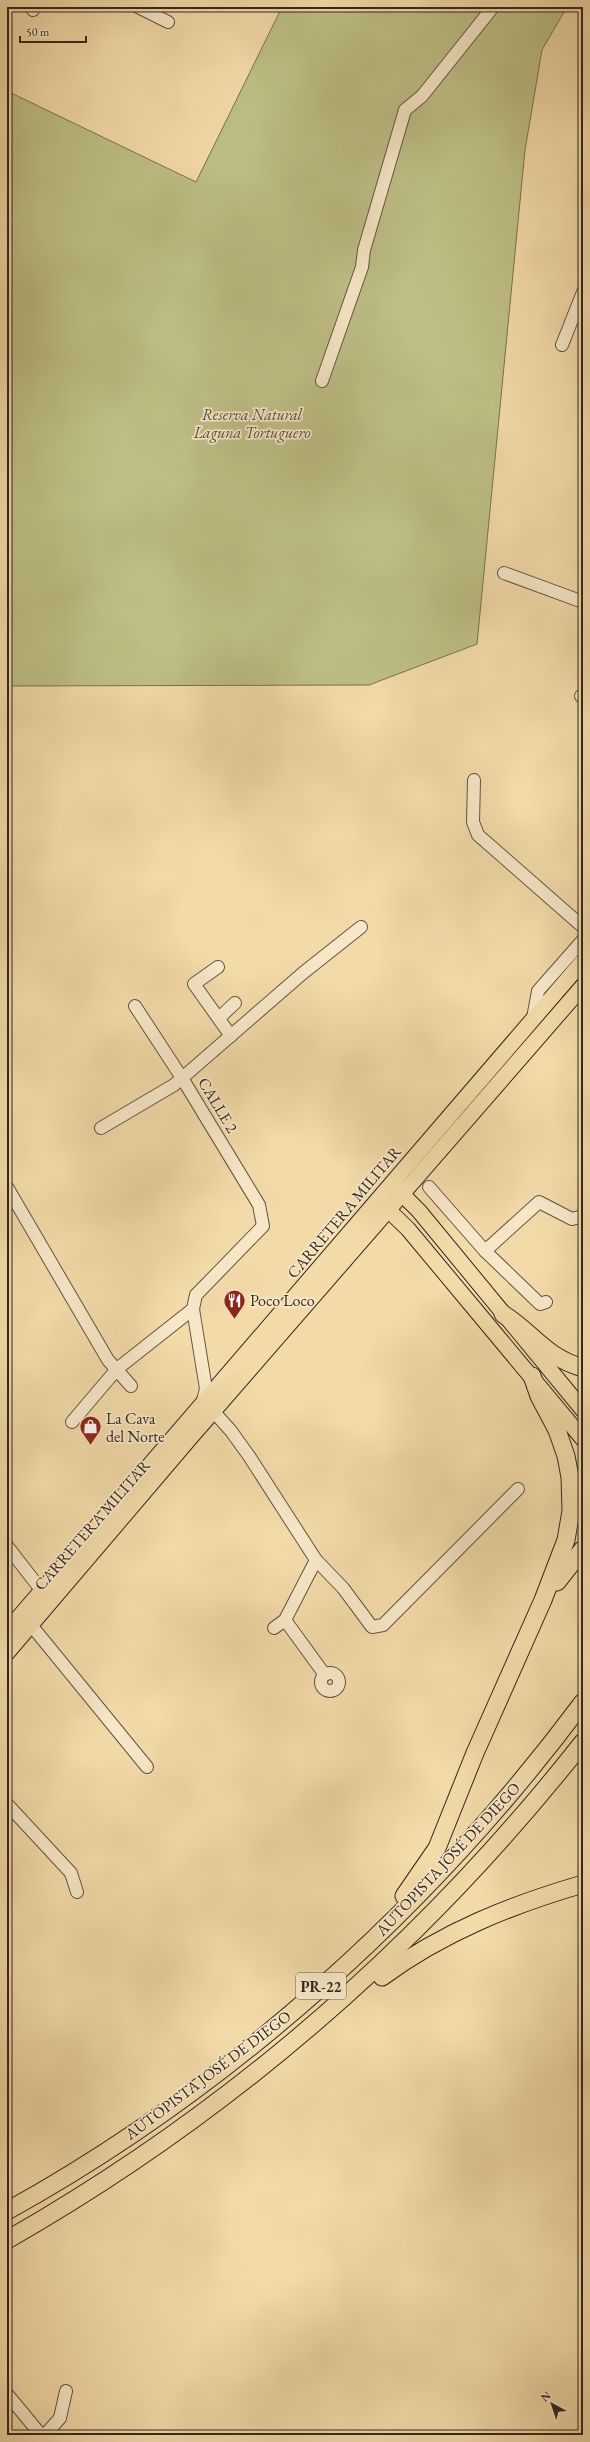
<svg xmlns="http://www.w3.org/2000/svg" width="590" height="2442" font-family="'EB Garamond',serif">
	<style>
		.green { fill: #bdbf86; stroke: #767352 }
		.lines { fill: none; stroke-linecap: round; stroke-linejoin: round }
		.minor-casing { stroke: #615441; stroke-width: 14 }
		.major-casing { stroke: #30271e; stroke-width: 17 }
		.highway-casing { stroke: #30271e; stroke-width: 19 }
		.minor { stroke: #f7e7c7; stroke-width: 12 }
		.major { stroke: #f3daa9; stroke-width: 15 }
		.highway { stroke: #f3daa9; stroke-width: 17 }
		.labels { text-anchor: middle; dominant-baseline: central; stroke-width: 3.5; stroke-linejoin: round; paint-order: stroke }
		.shield { fill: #f7e7c7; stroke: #6c6151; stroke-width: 1 }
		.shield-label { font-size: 15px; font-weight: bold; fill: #30271e }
		.park-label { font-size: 16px; font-style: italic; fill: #534d38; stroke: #f7e7c7 }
		.street-label { font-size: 16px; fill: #30271e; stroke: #f7e7c7 }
		.poi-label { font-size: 16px; fill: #30271e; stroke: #f7e7c7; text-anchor: start }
	</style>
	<rect width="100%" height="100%" fill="#f3daa9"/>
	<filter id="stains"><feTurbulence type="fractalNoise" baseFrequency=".005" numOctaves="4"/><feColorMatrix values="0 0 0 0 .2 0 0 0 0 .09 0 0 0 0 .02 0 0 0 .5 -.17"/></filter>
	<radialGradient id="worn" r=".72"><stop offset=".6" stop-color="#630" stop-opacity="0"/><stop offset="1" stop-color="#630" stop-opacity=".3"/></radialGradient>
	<polygon class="green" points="282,7 567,7 542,50 525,150 477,644 369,685 7,686 7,91 196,182"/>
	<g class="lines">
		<defs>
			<g id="minor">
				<polyline points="138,7 168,22"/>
				<polyline points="33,10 34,7"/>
				<polyline points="562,345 583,292"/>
				<polyline points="322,381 362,267 364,250 405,110 422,96 493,7"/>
				<polyline points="504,573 583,602"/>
				<polyline points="581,696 583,698"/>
				<polyline points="474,780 473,822 478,835 583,927"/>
				<polyline points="218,967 194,984 231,1036"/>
				<polyline points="219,1018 235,1003"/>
				<polyline points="533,1018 538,991 583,940"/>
				<polyline points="101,1128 174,1085 303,973 361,927"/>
				<polyline points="7,1187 108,1360 131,1386"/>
				<polyline points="429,1187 485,1251 540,1304 546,1302"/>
				<polyline points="485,1251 539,1202 572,1219 583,1216"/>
				<polyline points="193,1309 206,1389 202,1404"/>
				<polyline points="214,1412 231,1431 249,1456 316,1560 343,1588 372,1627 383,1625 518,1489"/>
				<polyline points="72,1422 117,1369 193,1309 196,1295 263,1226 259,1205 182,1078 135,1006"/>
				<polyline points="7,1546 42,1591"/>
				<polyline points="285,1620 325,1675"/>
				<polyline points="31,1625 147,1767"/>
				<polyline points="274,1628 285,1620 316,1560"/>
				<circle cx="330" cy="1682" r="9"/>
				<polyline points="7,1804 71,1873 77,1892"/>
				<polyline points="7,2394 41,2435"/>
				<polyline points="45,2435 60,2418 66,2391"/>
			</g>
			<g id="major">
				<polyline points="396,1188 419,1211 583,1410"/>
				<polyline points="381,1203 408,1229 583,1439"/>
				<polyline points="7,1631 583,961"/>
				<polyline points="7,1653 191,1437 583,986"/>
			</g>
			<g id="highway">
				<path d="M503,1314c31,20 42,43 80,54"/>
				<polyline points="557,1582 583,1549"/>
				<polyline points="404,1896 437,1848 475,1753 543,1600 566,1540 571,1511 570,1477 566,1456 557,1430 539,1396 532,1376"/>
				<path d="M382,1977c61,-45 129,-72 201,-93"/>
				<path d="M7,2211c223,-123 424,-305 576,-509"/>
				<path d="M7,2240c223,-127 417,-296 576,-498"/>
			</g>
		</defs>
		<use href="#minor" class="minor-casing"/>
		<use href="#major" class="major-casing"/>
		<use href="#highway" class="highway-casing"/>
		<use href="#minor" class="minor"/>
		<use href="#major" class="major"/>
		<use href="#highway" class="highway"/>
	</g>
	<defs>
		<symbol id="restaurant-pin" viewBox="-11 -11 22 30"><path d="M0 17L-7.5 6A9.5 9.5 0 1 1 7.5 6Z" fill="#8f2418" stroke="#f7e7c7"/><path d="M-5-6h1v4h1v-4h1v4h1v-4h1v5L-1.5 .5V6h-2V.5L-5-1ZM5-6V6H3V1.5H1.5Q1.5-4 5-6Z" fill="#fff"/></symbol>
		<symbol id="shop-pin" viewBox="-11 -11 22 30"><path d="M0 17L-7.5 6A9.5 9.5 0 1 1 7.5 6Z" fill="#8f2418" stroke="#f7e7c7"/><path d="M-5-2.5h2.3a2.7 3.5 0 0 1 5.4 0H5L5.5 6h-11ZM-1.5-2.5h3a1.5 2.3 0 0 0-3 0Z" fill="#fff"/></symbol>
	</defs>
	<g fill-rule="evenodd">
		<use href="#restaurant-pin" x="222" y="1288" width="25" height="34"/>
		<use href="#shop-pin" x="78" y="1414" width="25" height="34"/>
	</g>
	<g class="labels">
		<rect class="shield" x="296" y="1973" width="50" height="26" rx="3"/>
		<g class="shield-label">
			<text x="321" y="1986">PR-22</text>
		</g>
		<g class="park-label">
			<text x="252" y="414">Reserva Natural<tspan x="252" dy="18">Laguna Tortuguero</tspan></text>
		</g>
		<g class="street-label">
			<text transform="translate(218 1105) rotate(59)">CALLE 2</text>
			<text transform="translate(344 1212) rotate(-50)">CARRETERA MILITAR</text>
			<text transform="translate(92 1525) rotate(-49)">CARRETERA MILITAR</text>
			<text transform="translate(448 1859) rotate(-47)">AUTOPISTA JOSÉ DE DIEGO</text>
			<text transform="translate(208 2075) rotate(-37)">AUTOPISTA JOSÉ DE DIEGO</text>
		</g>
		<g class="poi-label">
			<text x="250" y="1300">Poco Loco</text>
			<text x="106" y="1418">La Cava<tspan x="106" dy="18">del Norte</tspan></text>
		</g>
	</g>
	<rect width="590" height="2442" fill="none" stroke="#f3daa9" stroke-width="24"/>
	<rect x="8" y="8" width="574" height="2426" fill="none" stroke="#30271e" stroke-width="2"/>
	<rect x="12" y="12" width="566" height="2418" fill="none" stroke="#30271e"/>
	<g transform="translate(552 2404) rotate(320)" stroke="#f7e7c7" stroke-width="3" paint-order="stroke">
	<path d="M0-3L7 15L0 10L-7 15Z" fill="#30271e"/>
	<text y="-6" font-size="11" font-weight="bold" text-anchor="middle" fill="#30271e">N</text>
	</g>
	<path d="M20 36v6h66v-6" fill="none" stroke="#30271e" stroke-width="2"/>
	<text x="26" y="36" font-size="12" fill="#30271e" stroke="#f7e7c7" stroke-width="3" paint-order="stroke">50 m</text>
	<rect width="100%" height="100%" filter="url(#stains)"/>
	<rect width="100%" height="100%" fill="url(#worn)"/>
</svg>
